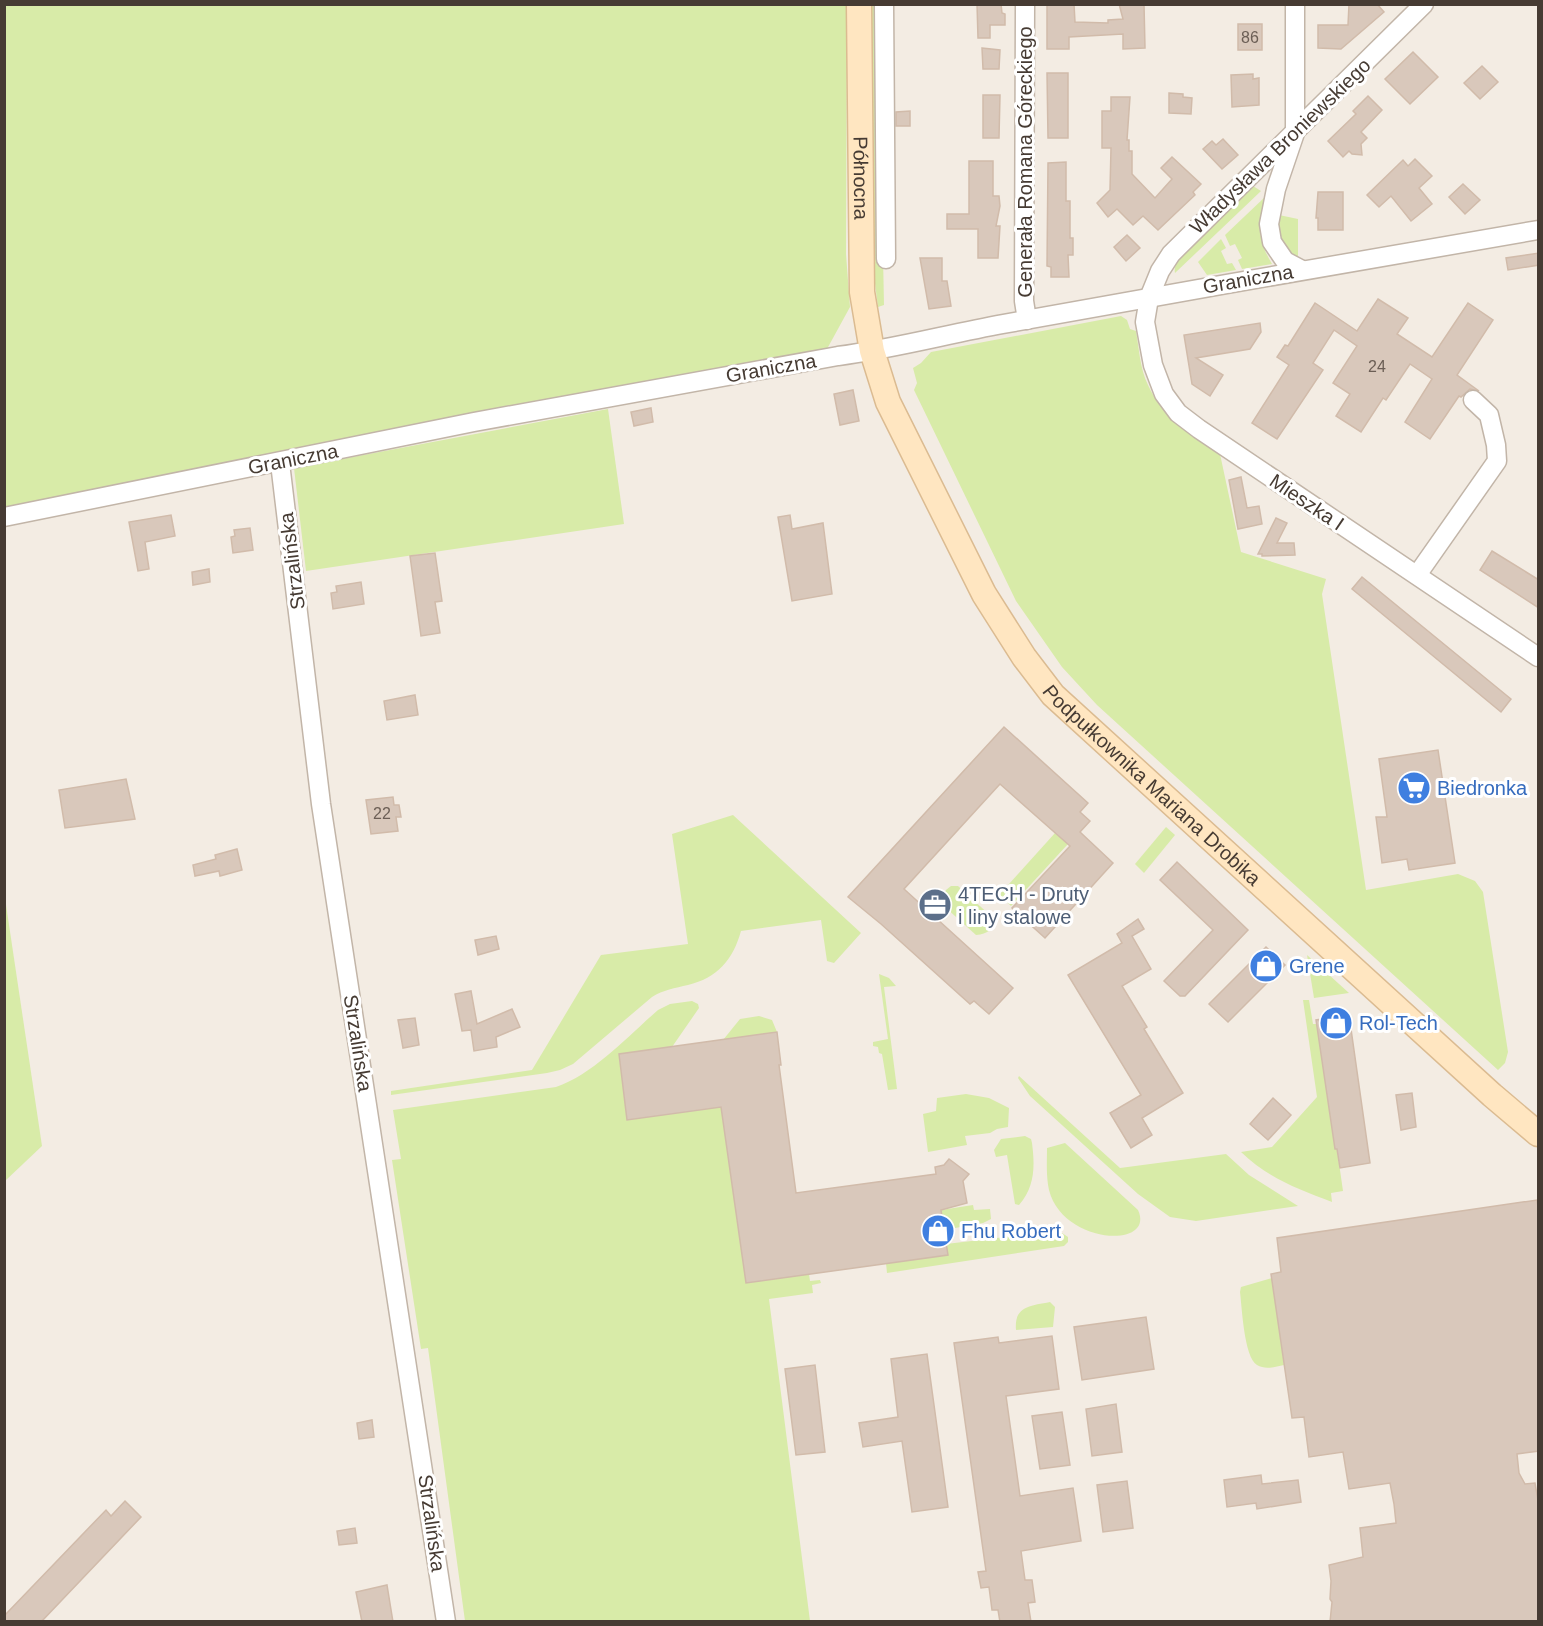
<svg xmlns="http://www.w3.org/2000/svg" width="1543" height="1626" font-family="Arial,sans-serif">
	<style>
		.green { fill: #d8eba8 }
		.building { fill: #d9c8bb; stroke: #d1bbaa; stroke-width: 1.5 }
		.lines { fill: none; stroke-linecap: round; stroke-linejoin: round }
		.minor-casing { stroke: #c2b5a8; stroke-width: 21 }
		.secondary-casing { stroke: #dbbb91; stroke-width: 27 }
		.minor { stroke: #fff; stroke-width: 18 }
		.secondary { stroke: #ffe6c1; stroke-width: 24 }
		.labels { text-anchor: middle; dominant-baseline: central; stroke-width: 6; stroke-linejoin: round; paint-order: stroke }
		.number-label { font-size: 16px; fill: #6b5e55 }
		.street-label { font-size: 20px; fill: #463b33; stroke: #fff }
		.shop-label { font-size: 20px; fill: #366cbe; stroke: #fff; text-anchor: start }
		.service-label { font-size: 20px; fill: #4e5e75; stroke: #fff; text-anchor: start }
	</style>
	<rect width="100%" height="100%" fill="#f3ece3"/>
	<g class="green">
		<polygon points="5,5 847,5 846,254 850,307 827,349 5,508"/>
		<polygon points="867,5 878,5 884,305 878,307 873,268"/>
		<path d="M1253,186l8,5 -86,82c-2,-9 6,-16 11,-22z"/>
		<path d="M1265,197c-7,27 -8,42 7,67l-30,5 -4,-9 4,-2 -7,-14 -5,2 -5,-11z"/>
		<path d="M1279,215l19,4v40c-16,-13 -22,-23 -19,-44z"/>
		<polygon points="1221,239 1226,248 1221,251 1227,264 1232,263 1236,270 1207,275 1198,262"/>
		<path d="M1121,316l6,4 3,9 6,2c3,17 4,38 12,54 15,33 43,50 72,69l21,98 85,27 -4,15 44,296 92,-16 17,7 8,11 25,160 -3,11 -7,7 -401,-365 -35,-38 -46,-66 -102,-211 3,-7 -4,-15 8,-5 10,-11z"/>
		<polygon points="608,409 624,524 306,571 294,468"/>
		<path d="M733,815l128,118 -27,30 -7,-2 -6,-41 -80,11c-8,29 -24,47 -53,54 -13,3 -25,5 -36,12l-79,67 -13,6 -13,3 -156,22v-4l141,-21 69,-115 87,-11 -16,-110z"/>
		<polygon points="1166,827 1175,835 1144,873 1135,864"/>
		<polygon points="1055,833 1068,844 1011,906 999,895"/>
		<path d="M951,886h7l35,32c0,12 -5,16 -17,17l-31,-28 -4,-9 5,-8z"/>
		<polygon points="5,898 42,1146 5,1181 4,1181"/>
		<polygon points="1307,955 1349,993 1314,998"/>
		<polygon points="879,974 889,978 896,986 884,987 897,1089 888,1090 882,1054 879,1053 878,1047 873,1046 873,1042 888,1039"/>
		<path d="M1303,1000h6l4,24h4l18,125h2l6,42 -12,2 1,9c-34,-13 -64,-24 -91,-50l31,-5 45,-50z"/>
		<path d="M692,1001l6,3 1,4 -27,39 -53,8 8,65 94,-13 25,176 63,-9 1,7 10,-1 1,3 -9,2 1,8 -44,6 41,322h-345l-37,-273 -7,1 -29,-189 9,-1 -8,-49 163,-23c38,-13 72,-51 102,-77l12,-6z"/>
		<polygon points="759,1016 772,1020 777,1032 723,1040 740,1019"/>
		<polygon points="1019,1076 1120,1168 1226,1154 1249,1175 1298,1206 1196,1221 1170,1217 1138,1194 1030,1096 1018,1078"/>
		<polygon points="966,1094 989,1098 1009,1108 1008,1127 997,1129 990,1133 965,1136 967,1145 928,1152 923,1114 936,1111 937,1098"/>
		<path d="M1025,1136l6,3 1,4c3,23 3,44 -13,62l-4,-1 -8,-49 -11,2 -2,-7 7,-11z"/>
		<path d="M1065,1143l73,67c18,39 -75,35 -89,-20 -3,-14 -2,-29 -2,-42z"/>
		<polygon points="973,1205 974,1210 990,1209 991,1219 983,1223 944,1230 941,1210"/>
		<polygon points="1049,1232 1062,1233 1068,1237 1068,1242 1064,1246 887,1273 886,1263 947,1255 946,1244"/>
		<path d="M1272,1278l12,87c-9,2 -19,5 -27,0 -13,-8 -15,-57 -17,-73l1,-5z"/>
		<path d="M1050,1302l5,5 -2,20 -37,3c-2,-24 14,-24 34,-28z"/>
	</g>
	<g class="building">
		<polygon points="977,4 1001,4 1002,13 1005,14 1005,25 990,25 990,38 978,38"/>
		<polygon points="1047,4 1074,4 1075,22 1108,23 1108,20 1123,19 1119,4 1144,4 1145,48 1123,49 1123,34 1069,37 1069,49 1047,49"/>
		<polygon points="1349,4 1377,4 1384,12 1341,49 1318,48 1318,25 1348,25"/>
		<rect x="1238" y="24" width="24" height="26"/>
		<polygon points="982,48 1000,50 999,69 983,69"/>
		<polygon points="1413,52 1438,77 1410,104 1385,79"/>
		<polygon points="1482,66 1498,82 1480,99 1464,83"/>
		<polygon points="1047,73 1068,73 1068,138 1048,138"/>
		<polygon points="1253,74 1253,79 1259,78 1259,105 1232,107 1231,75"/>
		<polygon points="1169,93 1183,94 1183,97 1192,98 1191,114 1169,113"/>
		<polygon points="983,95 1000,95 999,138 983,138"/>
		<polygon points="1368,96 1382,110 1361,132 1367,138 1361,144 1362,155 1352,154 1349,151 1343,157 1328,141 1356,114 1353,111"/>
		<polygon points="1111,97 1130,97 1127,140 1129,140 1129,151 1132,151 1132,174 1155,198 1172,179 1161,168 1172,157 1201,184 1193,192 1195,195 1158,230 1143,216 1133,225 1117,209 1108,217 1097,203 1110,190 1111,148 1102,148 1102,111 1111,111"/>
		<polygon points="910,111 910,126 896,126 896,112"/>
		<polygon points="1223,139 1238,155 1222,169 1203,149 1212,141 1216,145"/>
		<polygon points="1415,159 1432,176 1419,188 1432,204 1411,221 1391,196 1379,207 1367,195 1403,160 1408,166"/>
		<polygon points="969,161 993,161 993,196 999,196 1000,206 996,226 1000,226 998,258 978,258 978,229 947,229 947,214 969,214"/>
		<polygon points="1066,162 1066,201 1070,201 1070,238 1073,238 1073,255 1068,255 1069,277 1051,277 1051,267 1047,266 1048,163"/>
		<polygon points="1463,184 1480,200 1465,214 1449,197"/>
		<polygon points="1318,192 1343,192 1343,230 1318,230 1318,218 1316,218"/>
		<polygon points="1127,235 1140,248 1126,261 1114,247"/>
		<polygon points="1539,253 1539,265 1508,270 1506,258"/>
		<polygon points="920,258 942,258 942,281 947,281 951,306 929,309"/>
		<polygon points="1378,299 1408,318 1397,334 1432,357 1468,303 1493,320 1457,375 1479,391 1470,389 1461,397 1459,396 1430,439 1405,422 1432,379 1410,364 1386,400 1383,398 1361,432 1336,416 1350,394 1333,383 1357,346 1334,330 1313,363 1323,370 1277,439 1252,423 1289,365 1277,357 1285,345 1288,346 1315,303 1357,331"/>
		<polygon points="1260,323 1261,332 1250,349 1196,358 1223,375 1210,396 1192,384 1184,335"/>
		<polygon points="853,390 859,421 840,425 834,394"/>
		<polygon points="651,408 653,422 634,426 631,412"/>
		<polygon points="1241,477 1247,508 1259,506 1262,524 1238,529 1229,480"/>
		<polygon points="171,515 175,536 145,542 149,569 138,571 129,522"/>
		<polygon points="790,515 792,529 823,523 832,594 792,601 778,517"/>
		<polygon points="1276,518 1287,523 1277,543 1294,543 1295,555 1262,556 1262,554 1258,554"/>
		<polygon points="250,528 253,550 233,553 231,537 235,536 234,530"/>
		<polygon points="1492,551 1539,580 1539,608 1480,570"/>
		<polygon points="435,553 442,601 435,602 440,633 421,636 410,556"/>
		<polygon points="209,569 210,582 193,585 192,572"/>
		<polygon points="1362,577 1511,699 1501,712 1352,589"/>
		<polygon points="361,582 364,604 333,609 331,593 337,592 336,586"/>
		<polygon points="415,695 418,715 387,720 384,701"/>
		<polygon points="1004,727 1088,803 1080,812 1090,821 1080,832 1113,863 1045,938 1012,908 1070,846 1000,784 904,889 1013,988 989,1014 974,1001 970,1004 881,924 848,897"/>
		<polygon points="1438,750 1455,863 1409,870 1407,859 1382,863 1376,817 1387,817 1379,759"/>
		<polygon points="126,779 135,819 65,828 59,790"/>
		<polygon points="393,797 394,805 399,805 401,817 396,817 398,831 371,834 366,800"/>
		<polygon points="237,849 242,870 220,876 219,871 195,876 193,865 216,859 215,855"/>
		<polygon points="1177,862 1248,930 1185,996 1180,996 1164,981 1213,930 1160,880"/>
		<polygon points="1138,919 1144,929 1132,936 1151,969 1122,986 1147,1027 1144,1029 1183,1093 1142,1118 1152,1135 1131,1148 1110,1113 1141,1095 1068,975 1122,943 1117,934"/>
		<polygon points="496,936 499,949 478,955 475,940"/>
		<polygon points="1266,947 1285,965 1228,1022 1209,1004"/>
		<polygon points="471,991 477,1024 512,1009 520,1027 496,1037 497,1047 474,1051 471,1030 462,1031 455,994"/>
		<polygon points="1349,1015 1370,1163 1340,1168 1337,1149 1335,1149 1316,1020"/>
		<polygon points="415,1018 419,1045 403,1048 398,1020"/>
		<polygon points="777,1032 781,1065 779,1065 796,1193 936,1174 935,1167 944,1165 949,1159 969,1174 963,1181 967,1203 941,1210 948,1255 746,1283 721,1107 627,1120 619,1054"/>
		<polygon points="1412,1093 1416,1127 1401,1130 1396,1095"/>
		<polygon points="1273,1098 1291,1115 1268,1140 1250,1124"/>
		<polygon points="1537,1200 1539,1214 1539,1451 1517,1454 1519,1473 1525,1484 1535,1483 1539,1506 1539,1622 1330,1622 1332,1602 1330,1599 1331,1581 1329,1565 1363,1557 1360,1528 1396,1523 1394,1504 1390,1483 1349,1489 1343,1452 1309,1457 1304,1417 1292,1418 1271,1274 1281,1272 1277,1238"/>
		<polygon points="1146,1317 1154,1369 1082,1380 1074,1327"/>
		<polygon points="1052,1336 1059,1389 1006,1396 1020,1496 1073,1488 1081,1541 1021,1551 1025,1580 1032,1580 1035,1602 1028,1603 1031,1622 1000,1622 998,1610 992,1610 989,1587 981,1588 978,1572 986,1571 954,1343 998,1337 999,1343"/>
		<polygon points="927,1354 948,1507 912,1512 902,1441 863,1447 859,1423 898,1417 891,1359"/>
		<polygon points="815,1365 825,1452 796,1455 785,1369"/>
		<polygon points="1116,1404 1122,1452 1092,1456 1086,1409"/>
		<polygon points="1062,1412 1070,1465 1040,1469 1032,1416"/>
		<polygon points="372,1420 374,1437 359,1439 357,1423"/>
		<polygon points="1261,1475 1262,1484 1298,1480 1301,1502 1257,1509 1256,1503 1227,1507 1224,1480"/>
		<polygon points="1127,1481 1133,1528 1103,1532 1097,1485"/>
		<polygon points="125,1501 141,1517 41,1622 4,1622 4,1616 106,1510 111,1516"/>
		<polygon points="355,1528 357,1543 339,1545 337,1531"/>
		<polygon points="387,1585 393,1622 362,1622 356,1592"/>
	</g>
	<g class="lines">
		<defs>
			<g id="minor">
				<polyline points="884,4 886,259"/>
				<polyline points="1025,4 1024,301 1027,320"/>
				<polyline points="1295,4 1295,133 1276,189 1269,224 1272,242 1285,261 1302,270"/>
				<polyline points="1424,4 1171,254 1160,271 1149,298 1145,322 1153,365 1164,394 1178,413 1199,429 1538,657"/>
				<polyline points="280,463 321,804 446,1622"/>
				<path d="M4,517l470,-95 364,-66c55,-7 110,-22 165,-32 178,-32 357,-64 535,-94"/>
				<polyline points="1417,575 1497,461 1496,445 1489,415 1473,400"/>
			</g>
			<g id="secondary">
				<path id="s1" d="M859,4l3,288 10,59 16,51 96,192 40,63 29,38 439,400 46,39"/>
			</g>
		</defs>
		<use href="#minor" class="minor-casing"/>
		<use href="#secondary" class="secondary-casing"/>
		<use href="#minor" class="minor"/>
		<use href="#secondary" class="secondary"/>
	</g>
	<defs>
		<symbol id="supermarket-disc" viewBox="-11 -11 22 22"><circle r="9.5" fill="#3f7fe0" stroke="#fff"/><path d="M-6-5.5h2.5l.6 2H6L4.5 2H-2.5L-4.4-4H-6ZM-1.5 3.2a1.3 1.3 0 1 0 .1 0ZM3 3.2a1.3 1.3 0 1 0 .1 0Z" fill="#fff"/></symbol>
		<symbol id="office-disc" viewBox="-11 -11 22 22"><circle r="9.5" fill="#5c6f8a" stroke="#fff"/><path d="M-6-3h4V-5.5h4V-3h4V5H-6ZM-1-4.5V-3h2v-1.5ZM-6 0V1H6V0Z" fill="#fff"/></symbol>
		<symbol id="shop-disc" viewBox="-11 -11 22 22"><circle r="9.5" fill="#3f7fe0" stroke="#fff"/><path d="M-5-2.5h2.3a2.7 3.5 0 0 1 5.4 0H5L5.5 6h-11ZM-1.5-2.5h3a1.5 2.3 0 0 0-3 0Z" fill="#fff"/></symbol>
	</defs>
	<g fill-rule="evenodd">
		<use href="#supermarket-disc" x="1395" y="769" width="38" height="38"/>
		<use href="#office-disc" x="916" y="886" width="38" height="38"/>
		<use href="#shop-disc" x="1247" y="947" width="38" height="38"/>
		<use href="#shop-disc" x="1317" y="1004" width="38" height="38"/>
		<use href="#shop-disc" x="919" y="1212" width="38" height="38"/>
	</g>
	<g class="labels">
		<g class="number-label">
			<text x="1250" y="37">86</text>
			<text x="1377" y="366">24</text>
			<text x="382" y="813">22</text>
		</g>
		<g class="street-label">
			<text transform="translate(1280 146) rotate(-44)">Władysława Broniewskiego</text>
			<text transform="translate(1025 162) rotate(-90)">Generała Romana Góreckiego</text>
			<text stroke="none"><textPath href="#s1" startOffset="174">Północna</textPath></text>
			<text transform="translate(1248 279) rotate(-10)">Graniczna</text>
			<text transform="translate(771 368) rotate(-10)">Graniczna</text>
			<text transform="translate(293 459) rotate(-11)">Graniczna</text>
			<text transform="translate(1307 502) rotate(34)">Mieszka I</text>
			<text transform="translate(292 561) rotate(-97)">Strzalińska</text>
			<text stroke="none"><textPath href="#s1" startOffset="872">Podpułkownika Mariana Drobika</textPath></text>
			<text transform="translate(358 1043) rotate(81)">Strzalińska</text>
			<text transform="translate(432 1523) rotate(82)">Strzalińska</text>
		</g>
		<g class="shop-label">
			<text x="1437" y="788">Biedronka</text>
			<text x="1289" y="966">Grene</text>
			<text x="1359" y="1023">Rol-Tech</text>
			<text x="961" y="1231">Fhu Robert</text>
		</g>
		<g class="service-label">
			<text x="958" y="894">4TECH - Druty<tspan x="958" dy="23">i liny stalowe</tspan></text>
		</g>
	</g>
	<rect width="1543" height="1626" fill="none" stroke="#463b33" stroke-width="12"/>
</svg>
